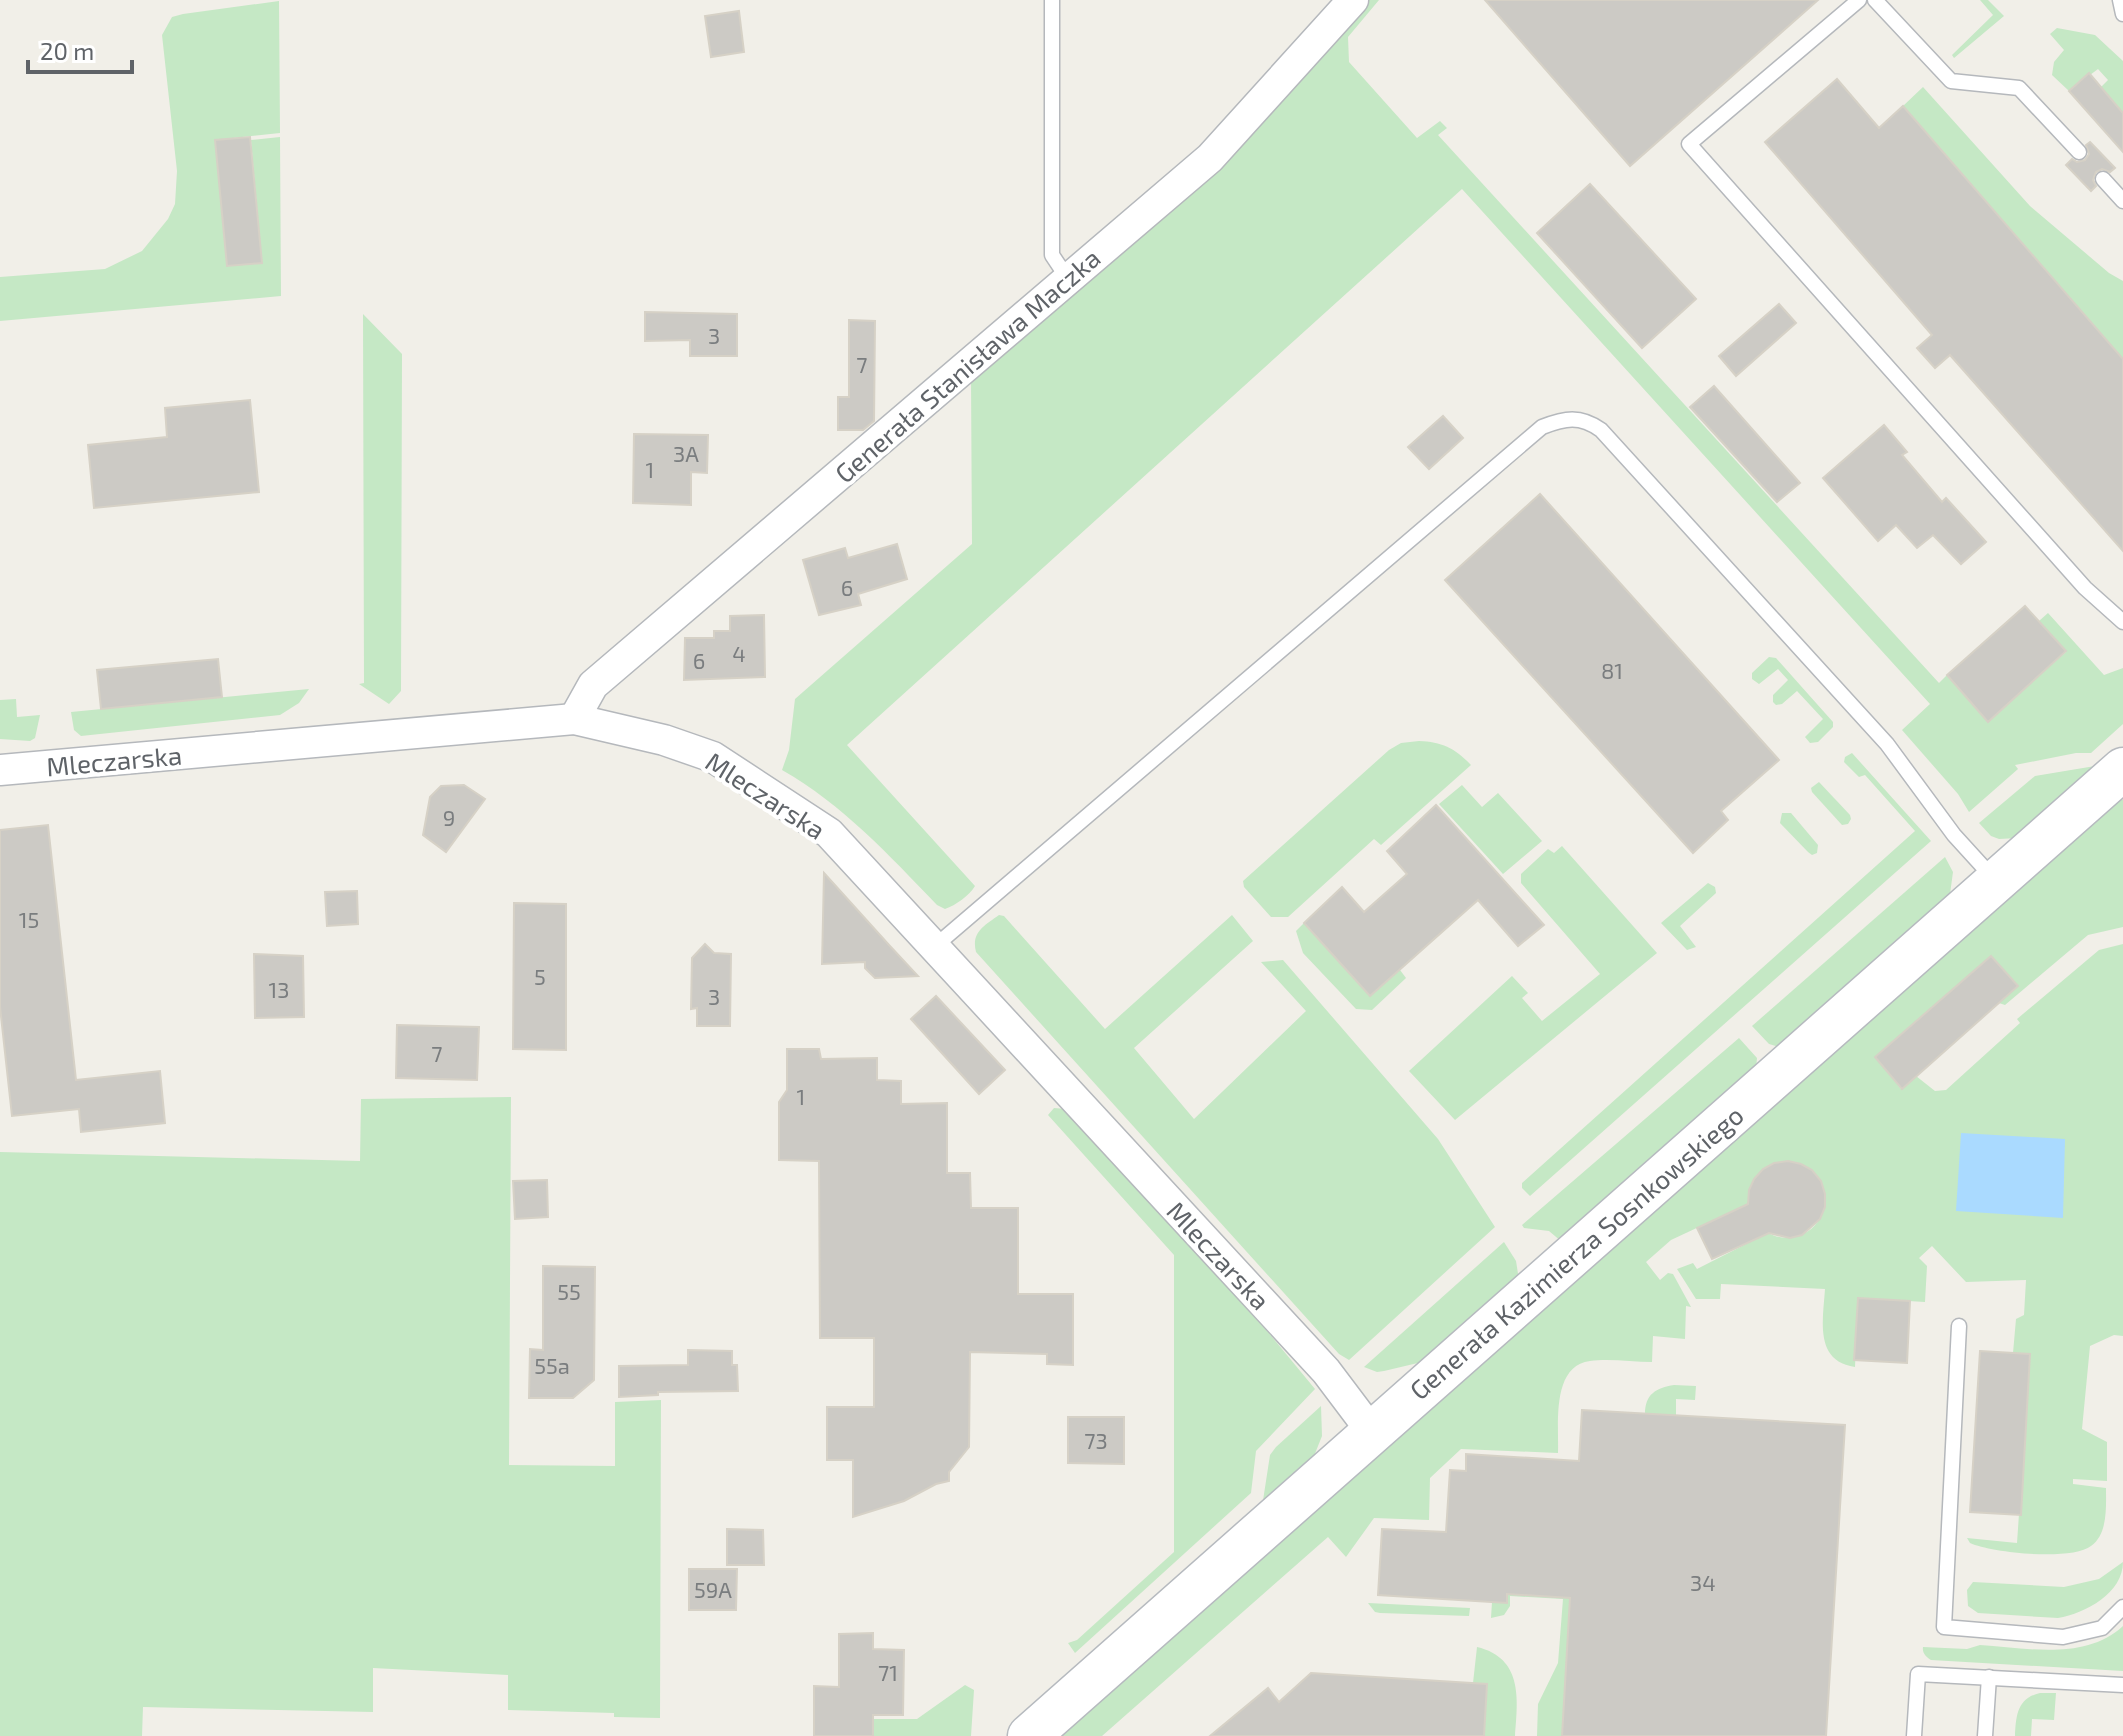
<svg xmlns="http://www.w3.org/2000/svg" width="2123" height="1736" font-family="'Exo 2',sans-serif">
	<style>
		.green { fill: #c5e8c5; fill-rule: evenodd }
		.water { fill: #aadaff }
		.building { fill: #cccac5; stroke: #d6d1c6; stroke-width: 2 }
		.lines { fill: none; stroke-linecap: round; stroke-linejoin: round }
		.lane-casing { stroke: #b5b8bc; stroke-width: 17 }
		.street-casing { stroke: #b5b8bc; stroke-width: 33 }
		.secondary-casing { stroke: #b6babf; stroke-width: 45 }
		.lane { stroke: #fff; stroke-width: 14 }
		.street { stroke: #fff; stroke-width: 30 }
		.secondary { stroke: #fff; stroke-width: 42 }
		.labels { text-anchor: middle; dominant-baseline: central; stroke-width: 8; stroke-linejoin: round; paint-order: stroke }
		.number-label { font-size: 22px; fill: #7a7d7f }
		.street-label { font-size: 26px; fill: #5f6368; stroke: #fff }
	</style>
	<rect width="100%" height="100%" fill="#f1efe8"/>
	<g class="green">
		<path d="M1365,0h14l-31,37 1,25 68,76 23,-17 7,7 -9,7 501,548 8,-8 41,46 78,-69 -27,-31 9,-8 56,62 19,-7v56l-32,29h-15l-61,12 3,4 -49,43 -11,-18 -56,-64 28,-26 -468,-515 -615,556 128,141c-6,10 -19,19 -30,23l-8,-4c-48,-50 -95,-101 -155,-135l7,-20 6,-51 177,-155 -1,-167z"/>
		<polygon points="1980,0 1988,0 2004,16 1954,58 1952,55 1993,15"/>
		<polygon points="279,1 280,133 215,140 228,266 262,262 251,140 280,137 281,296 0,321 0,277 105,269 142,251 168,219 175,204 177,171 162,35 172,17 183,14"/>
		<polygon points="2057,28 2095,35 2123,61 2123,113 2101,87 2108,80 2098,69 2090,75 2088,74 2069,91 2052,75 2054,62 2064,50 2050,34"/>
		<polygon points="1923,87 2030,206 2109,273 2123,281 2123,359 1903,106"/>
		<polygon points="363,314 402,354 401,691 389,704 359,684 364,683"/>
		<polygon points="1769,657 1776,658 1833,722 1833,727 1818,742 1810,743 1805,737 1823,719 1797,691 1782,704 1776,705 1773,702 1773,695 1788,680 1778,669 1759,684 1752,679 1752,673"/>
		<polygon points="309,689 299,703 280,715 81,736 74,730 71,712"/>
		<polygon points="16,699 17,717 40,715 35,738 30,741 0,739 0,700"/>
		<path d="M1419,741c23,1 36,7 52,24l-90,80 -7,-6 -86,78h-17l-27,-30 -1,-6 146,-131 12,-7z"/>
		<polygon points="1852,753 1931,841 1530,1196 1522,1188 1522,1183 1915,831 1865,775 1859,777 1844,762 1845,757"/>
		<polygon points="2101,765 2018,838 1999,839 1991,836 1979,823 2035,776"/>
		<polygon points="1819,782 1850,815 1851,819 1848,824 1842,825 1812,792 1811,788"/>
		<polygon points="1462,785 1482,807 1498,793 1542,841 1503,874 1439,804"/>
		<path d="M2118,796l5,4v127l-35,8 -83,70 -6,-2 19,-18 -27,-29 -116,101 26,32 15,-13 19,15 11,-1 74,-67 -3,-4 82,-69 24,-6v392l-9,-1 -24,11 -8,83 25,13v39l-34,-2v5l33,4c0,19 2,46 -15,58 -19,15 -99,7 -121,-3l-3,-5 50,5 13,-189 -17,-1 3,-34 8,-4 2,-35 -60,2 -34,-36 -13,12 8,8 -2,36 -67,-4 -3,69c-41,-6 -32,-47 -30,-78l-104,-5 -1,15h-24l-19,-30 16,-6 4,6 51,-26 -15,-32 -62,29 -25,22 14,18 8,-7 5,1 18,33 -5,-1 -1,33 -32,-3 -1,26c-20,0 -43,-4 -62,-1 -39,5 -31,64 -32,92l-97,-4 -31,29 -1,42 -55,-2 -28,39 -18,-20 -226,199h-45zM1788,1161c25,5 45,26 34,53 -5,12 -15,20 -27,23 -48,9 -71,-65 -7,-76z"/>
		<polygon points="1782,813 1791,813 1818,845 1817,853 1812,855 1808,852 1780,823"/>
		<polygon points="1562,846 1657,953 1455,1120 1409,1071 1512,976 1528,993 1522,998 1542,1021 1600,974 1521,883 1521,874 1548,849 1554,853"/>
		<polygon points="1945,857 1953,872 1950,894 1783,1048 1769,1044 1752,1026"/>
		<polygon points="1708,883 1715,887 1716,893 1680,926 1696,947 1687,950 1661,923"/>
		<path d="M999,915l5,1 101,113 127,-114 21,26 -119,107 60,71 112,-108 -45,-49 22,-2 155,179 57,88 -146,133 -10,-6 -363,-402c-5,-20 8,-26 23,-37z"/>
		<polygon points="1304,923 1370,996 1400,970 1406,978 1372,1010 1356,1009 1303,953 1296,931"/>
		<polygon points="1739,1038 1757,1058 1756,1069 1562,1242 1549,1231 1524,1228 1522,1225"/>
		<polygon points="511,1097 509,1465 615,1466 615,1402 661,1400 660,1718 614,1717 614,1713 508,1710 508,1675 373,1668 373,1712 143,1707 142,1736 0,1736 0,1152 360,1161 361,1099"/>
		<polygon points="1054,1108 1066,1109 1268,1332 1315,1389 1256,1451 1251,1493 1075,1653 1068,1643 1077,1640 1174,1552 1174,1255 1048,1115"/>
		<polygon points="1504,1242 1516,1261 1519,1280 1422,1362 1384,1371 1377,1372 1364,1367"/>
		<path d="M1674,1385l22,1 -1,14 -19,-1v16l-31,-1c0,-20 11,-26 29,-29z"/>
		<polygon points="1321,1406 1322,1436 1314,1456 1262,1507 1270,1455 1276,1447"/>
		<path d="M2123,1562c0,31 -37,51 -65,56l-80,-5 -10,-7 -1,-16 6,-8 91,5 35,-8z"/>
		<polygon points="1507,1594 1570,1598 1562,1736 1537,1736 1538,1704 1558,1663 1563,1599 1510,1596 1510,1606 1504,1615 1491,1618 1492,1602 1507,1603"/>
		<polygon points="1368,1603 1470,1608 1469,1616 1380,1613 1375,1612"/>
		<path d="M2123,1626v45l-192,-11c-5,-3 -9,-7 -8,-13l44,2 13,-4c47,3 105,16 143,-19z"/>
		<path d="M1477,1647c46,11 41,52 38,89h-31l3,-52 -14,-1z"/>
		<polygon points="965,1685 974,1690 971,1736 873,1736 873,1719 917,1719"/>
		<path d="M2040,1693h16l-2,27 -22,-1 -1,17h-16c1,-20 2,-38 25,-43z"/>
	</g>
	<polygon class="water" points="1961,1133 2065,1139 2063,1218 1956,1211"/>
	<g class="building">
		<polygon points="1485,0 1818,0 1630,166"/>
		<polygon points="739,11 744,52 711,57 705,16"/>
		<polygon points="2089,73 2123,113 2123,152 2069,91"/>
		<polygon points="1837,79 1879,128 1903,106 2123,359 2123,551 1950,355 1935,368 1917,348 1932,335 1765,142"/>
		<polygon points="250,137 262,263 227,266 215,140"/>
		<polygon points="2090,142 2115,168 2110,172 2102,169 2096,172 2093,180 2096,186 2091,191 2066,165 2072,159 2077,162 2085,160 2089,154 2086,145"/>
		<polygon points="1590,184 1696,299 1642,348 1537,233"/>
		<polygon points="1779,304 1796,323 1736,376 1719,356"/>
		<polygon points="645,312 737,314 737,356 690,356 690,340 645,341"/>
		<polygon points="849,320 875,321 874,421 863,430 838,430 838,397 849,397"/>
		<polygon points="1714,386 1800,483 1777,502 1690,407"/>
		<polygon points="250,400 259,492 94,508 88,445 167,437 165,408"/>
		<polygon points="1443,416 1463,438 1429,469 1408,447"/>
		<polygon points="1884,425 1907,452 1902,455 1942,502 1946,498 1986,542 1961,564 1933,535 1917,548 1896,525 1878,541 1823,478"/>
		<polygon points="634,434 708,435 707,473 691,472 691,505 633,503"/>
		<polygon points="1540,494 1779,760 1721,811 1728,820 1693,853 1445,580"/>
		<polygon points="897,544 907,579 858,594 861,605 819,615 803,560 845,548 848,558"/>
		<polygon points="2025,606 2066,651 1988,722 1947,675"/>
		<polygon points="764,615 765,677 684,680 685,638 714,638 714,631 730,631 730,616"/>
		<polygon points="218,659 222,697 101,709 97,670"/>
		<polygon points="464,785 485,799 446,852 423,835 430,797 441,786"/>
		<polygon points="1436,805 1544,925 1518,946 1478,900 1370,996 1304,923 1342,887 1364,912 1407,874 1387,851"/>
		<polygon points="48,825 76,1080 160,1071 165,1123 81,1132 79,1109 12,1116 0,1007 0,830"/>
		<polygon points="824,873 889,945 918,976 875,978 865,968 865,962 822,964"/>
		<polygon points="357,891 358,924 327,926 325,892"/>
		<polygon points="514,903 566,904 566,1050 513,1049"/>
		<polygon points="705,944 714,953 731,954 730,1026 697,1026 697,1008 691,1009 692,958"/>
		<polygon points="254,954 303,956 304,1017 255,1018"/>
		<polygon points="1991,956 2018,986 1902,1089 1875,1057"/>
		<polygon points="936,996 1005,1070 979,1094 911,1019"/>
		<polygon points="397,1025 479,1027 477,1080 396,1078"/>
		<polygon points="787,1049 819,1049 821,1059 877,1058 877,1080 901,1081 901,1104 947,1103 947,1173 970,1173 971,1208 1018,1208 1018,1294 1073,1294 1073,1365 1047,1364 1047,1354 970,1352 969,1447 949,1472 949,1481 936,1484 904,1501 853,1517 853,1460 827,1460 827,1407 874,1407 874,1338 820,1338 819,1161 779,1160 779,1102 787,1090"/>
		<polygon points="1788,1161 1801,1164 1812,1170 1821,1181 1825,1194 1825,1207 1820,1219 1802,1235 1790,1238 1769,1233 1712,1259 1697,1228 1748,1204 1749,1190 1754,1179 1763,1169 1774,1163"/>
		<polygon points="547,1180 548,1217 515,1219 513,1181"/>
		<polygon points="543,1266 595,1267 594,1380 573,1398 529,1398 530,1349 543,1350"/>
		<polygon points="1858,1298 1910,1301 1907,1363 1854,1360"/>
		<polygon points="688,1350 732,1351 732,1365 737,1365 738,1391 658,1392 658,1395 619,1397 619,1366 688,1365"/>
		<polygon points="1980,1351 2030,1354 2021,1515 1970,1512"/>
		<polygon points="1582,1410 1845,1425 1826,1736 1562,1736 1570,1598 1507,1594 1507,1603 1378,1595 1382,1529 1446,1532 1450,1470 1466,1471 1466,1454 1579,1461"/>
		<polygon points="1068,1417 1124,1417 1124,1464 1068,1463"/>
		<polygon points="727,1529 763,1530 764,1565 727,1565"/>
		<polygon points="689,1569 737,1569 736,1610 689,1610"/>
		<polygon points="873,1633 873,1649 904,1650 903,1715 873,1715 873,1736 814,1736 814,1686 839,1687 839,1634"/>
		<polygon points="1311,1673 1487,1684 1484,1736 1210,1736 1268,1688 1279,1702"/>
	</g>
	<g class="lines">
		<defs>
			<g id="lane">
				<polyline points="1052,0 1052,255 1068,279"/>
				<polyline points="1859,0 1689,144 2085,588 2123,622"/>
				<polyline points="1875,0 1951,81 2019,88 2079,152"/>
				<polyline points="2120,0 2123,14"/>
				<polyline points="2103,179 2123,201"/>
				<path d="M934,947l608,-520c23,-9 38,-12 59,3l286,314 67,91 41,45"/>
				<polyline points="1959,1326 1944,1627 2063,1637 2102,1628 2123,1607"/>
				<polyline points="1914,1736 1918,1674 2123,1685"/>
				<polyline points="1985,1736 1989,1677"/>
			</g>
			<g id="street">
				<polyline points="574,719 593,685 1210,158 1353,0"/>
				<polyline points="0,770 574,719 664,740 713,757 829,833 1326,1371 1372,1432"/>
			</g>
			<polyline id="secondary" points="1029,1736 2123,769"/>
		</defs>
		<use href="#lane" class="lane-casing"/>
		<use href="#street" class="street-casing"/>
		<use href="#secondary" class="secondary-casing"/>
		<use href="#lane" class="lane"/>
		<use href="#street" class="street"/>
		<use href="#secondary" class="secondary"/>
	</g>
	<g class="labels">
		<g class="number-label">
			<text x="714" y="335">3</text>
			<text x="862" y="364">7</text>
			<text x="686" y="453">3A</text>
			<text x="650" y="469">1</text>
			<text x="847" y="587">6</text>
			<text x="739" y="653">4</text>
			<text x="699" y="660">6</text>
			<text x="1612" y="670">81</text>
			<text x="449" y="817">9</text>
			<text x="29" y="919">15</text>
			<text x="540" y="976">5</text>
			<text x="279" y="989">13</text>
			<text x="714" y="996">3</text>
			<text x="437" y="1053">7</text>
			<text x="801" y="1096">1</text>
			<text x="569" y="1291">55</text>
			<text x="552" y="1365">55a</text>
			<text x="1096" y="1440">73</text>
			<text x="1703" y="1582">34</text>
			<text x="713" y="1589">59A</text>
			<text x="888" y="1672">71</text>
		</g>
		<g class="street-label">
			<text transform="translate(967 365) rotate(-41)">Generała Stanisława Maczka</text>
			<text transform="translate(114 760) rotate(-5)">Mleczarska</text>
			<text transform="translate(766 795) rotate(33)">Mleczarska</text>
			<text transform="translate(1576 1252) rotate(-41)">Generała Kazimierza Sosnkowskiego</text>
			<text transform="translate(1219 1255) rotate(47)">Mleczarska</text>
		</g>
	</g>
	<path d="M28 60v12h104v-12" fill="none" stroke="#5f6368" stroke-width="4"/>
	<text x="40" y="60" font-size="24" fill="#5f6368" stroke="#ffffff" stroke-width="6" paint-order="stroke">20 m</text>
</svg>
